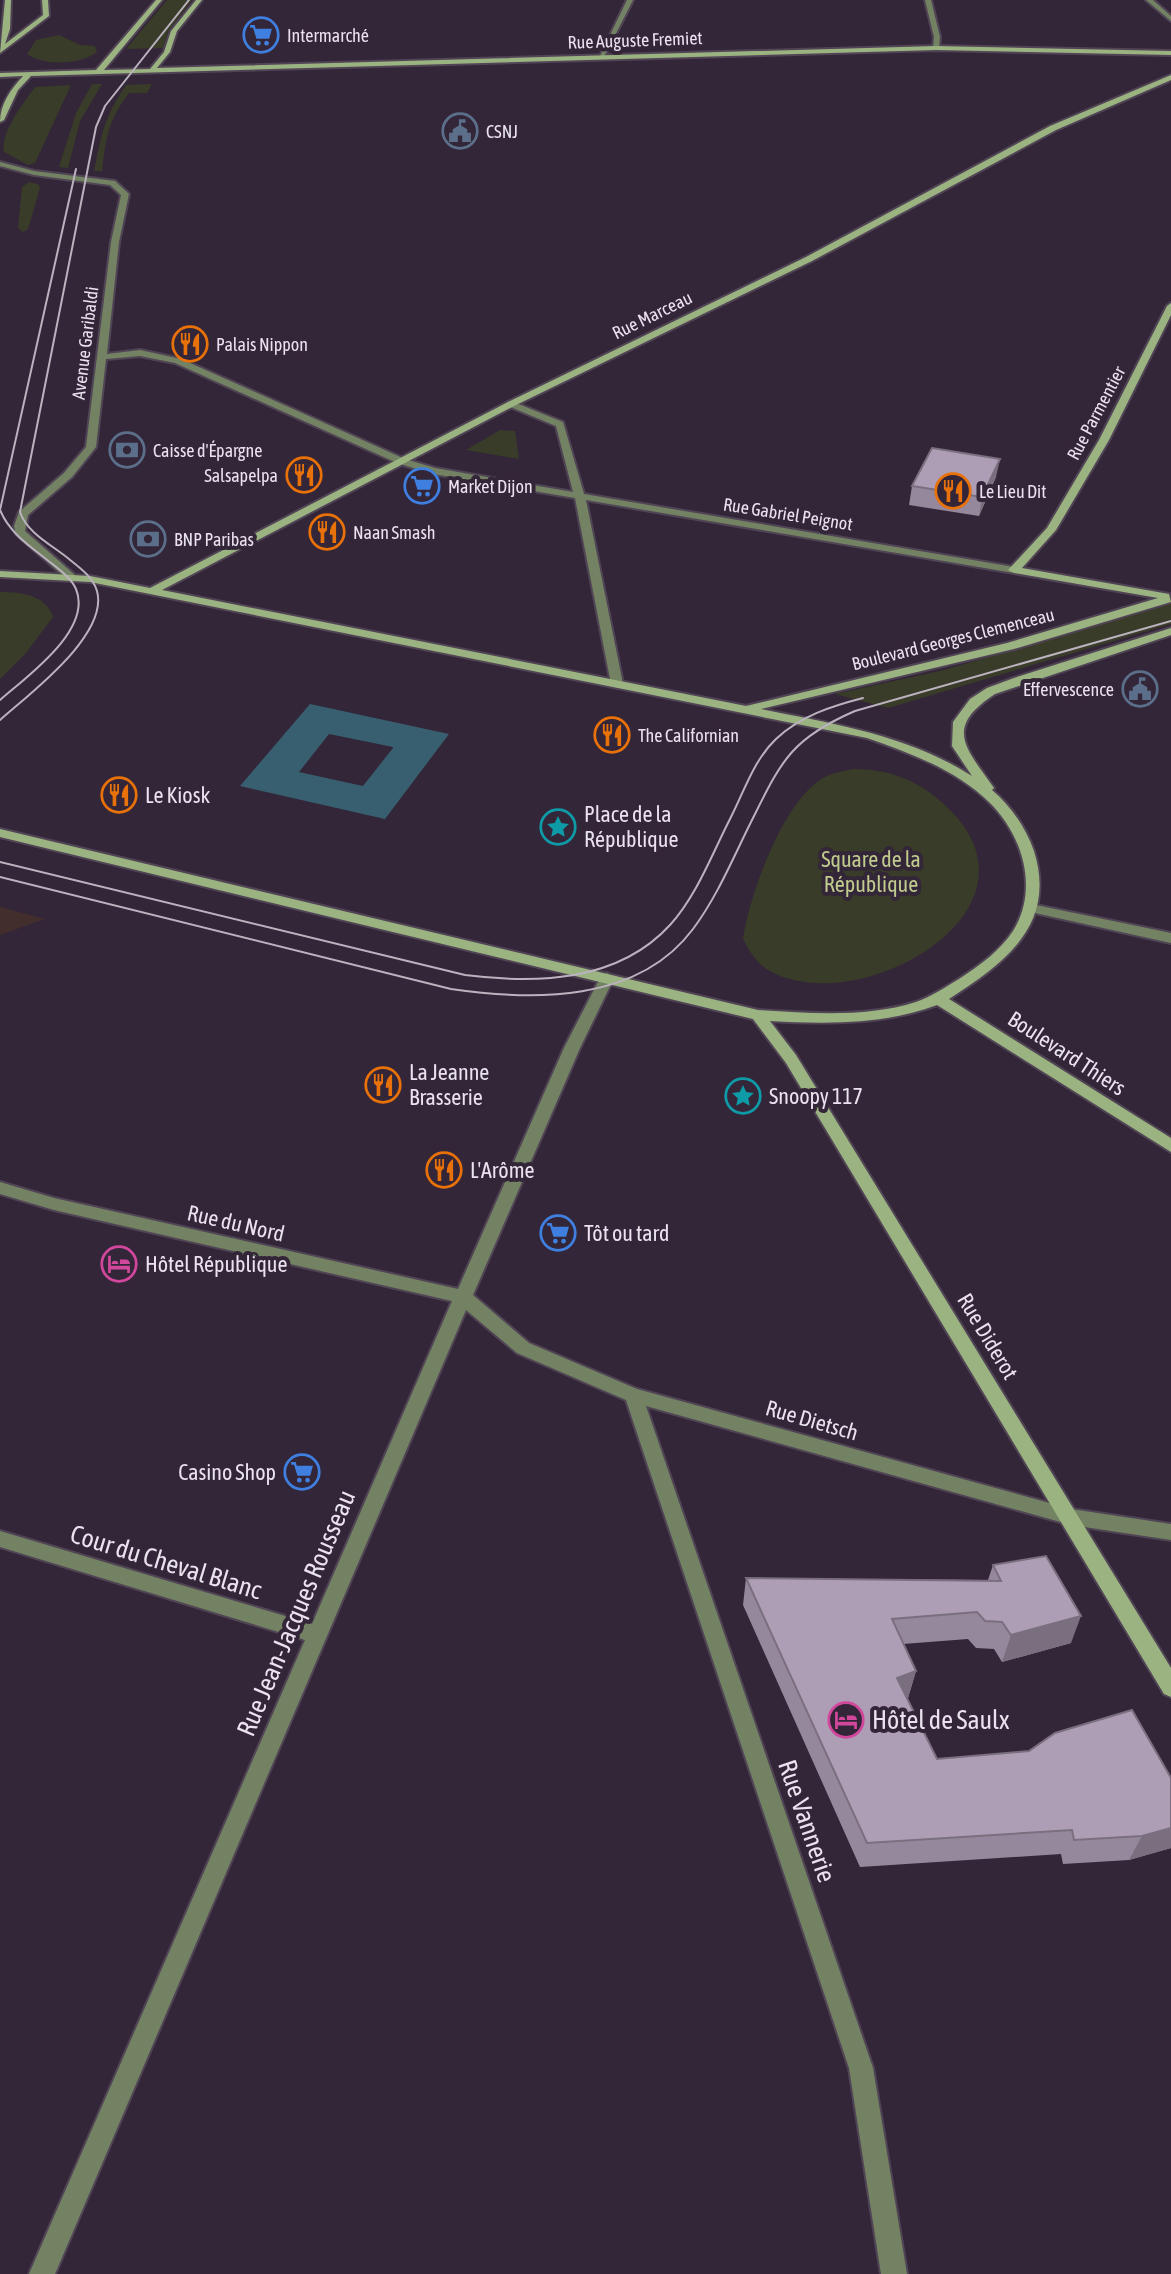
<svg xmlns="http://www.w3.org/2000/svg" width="1171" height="2274" font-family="'Asap Condensed',sans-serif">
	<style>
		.education { fill: #422e2c }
		.green { fill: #393c28 }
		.water { fill: #385f70; fill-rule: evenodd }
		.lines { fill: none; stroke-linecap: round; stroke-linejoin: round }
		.street-casing { stroke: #504455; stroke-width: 4 }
		.secondary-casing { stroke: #504455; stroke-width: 4 }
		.street { fill: #728262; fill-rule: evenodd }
		.secondary { fill: #9ab380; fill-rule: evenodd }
		.tram { stroke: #bbb2bf; stroke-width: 2 }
		.wall { fill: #96889c }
		.shaded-wall { fill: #7a6f7f }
		.building { fill: #ae9eb5; stroke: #7a6f7f; stroke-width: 2 }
		.labels { text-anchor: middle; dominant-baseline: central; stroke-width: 8; stroke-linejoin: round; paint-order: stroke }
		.far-poi-label { font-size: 18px; fill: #eae2ee; stroke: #332638; text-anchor: start }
		.far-street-label { font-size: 18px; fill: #eae2ee; stroke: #332638 }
		.poi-label { font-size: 22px; fill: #eae2ee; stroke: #332638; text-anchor: start }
		.park-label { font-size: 22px; fill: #c0cb8d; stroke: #332638 }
		.street-label { font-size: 22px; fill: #eae2ee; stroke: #332638 }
		.near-street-label { font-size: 26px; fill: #eae2ee; stroke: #332638 }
		.near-poi-label { font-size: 26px; fill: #eae2ee; stroke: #332638; text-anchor: start }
	</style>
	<rect width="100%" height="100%" fill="#332638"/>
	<polygon class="education" points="0,907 45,919 0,935"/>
	<g class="green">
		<polygon points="167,0 192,0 168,32 163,48 126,49"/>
		<path d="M59,35l21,10 15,1 2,6c-16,13 -53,14 -70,2l9,-14z"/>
		<polygon points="92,84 102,84 80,121 68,168 59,167 76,113"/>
		<path d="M152,84l-5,9h-18c-21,27 -23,45 -27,78h-8c8,-39 10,-53 32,-86z"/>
		<path d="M71,85l-36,78 -7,2 -24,-13c-4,-20 20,-49 31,-65z"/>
		<polygon points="29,182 38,184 40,188 28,229 23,232 18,228 22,187"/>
		<polygon points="500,430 515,431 519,459 466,450"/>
		<path d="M0,592c21,0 46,3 53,25l-27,36 -26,26z"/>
		<polygon points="1171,603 1171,624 888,708 835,694 944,670"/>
		<path d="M853,769c40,0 71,14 98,42 100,102 -94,209 -181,160 -14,-8 -20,-19 -27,-32 6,-43 40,-138 80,-161 9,-5 20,-7 30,-9z"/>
	</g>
	<path class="water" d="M310,704l139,30 -64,85 -145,-33zM329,734l64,13v1l-30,38 -64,-14z"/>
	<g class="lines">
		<defs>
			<g id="street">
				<polygon points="627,0 633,0 604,57 599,58"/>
				<polygon points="925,0 931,0 940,37 939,48 936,50 933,48 934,37"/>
				<polygon points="1146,0 1153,0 1171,16 1171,21"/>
				<polygon points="0,162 34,171 115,181 129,194 119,242 107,354 140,350 181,359 405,459 435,468 573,492 556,426 508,406 508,402 511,401 563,422 584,494 1014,567 1020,570 1014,573 586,500 623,684 617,688 611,684 575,498 433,474 397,463 175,363 140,356 106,359 96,447 72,477 28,515 25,531 76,576 66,578 16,534 14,526 19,512 64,473 86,447 111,242 121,195 110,185 34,175 0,166"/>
				<polygon points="1031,904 1171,933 1171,943 1026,911 1024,908 1026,905"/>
				<polygon points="607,973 614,978 580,1048 473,1295 529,1343 637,1389 1071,1509 1171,1524 1171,1540 1071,1525 646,1406 873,2068 907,2274 881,2274 849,2068 626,1400 517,1353 466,1310 55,2274 29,2274 305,1640 0,1547 0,1531 312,1624 452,1301 54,1210 0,1194 0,1182 54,1198 458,1289 564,1048 600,978"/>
			</g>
			<g id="secondary">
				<polygon points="5,0 11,0 10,29 5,44 43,15 42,0 48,0 49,16 0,53"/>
				<path d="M156,0h6l-58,70 46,-1 14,-17 7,-21 25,-31h6l-25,31 -7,21 -13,16 779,-22 235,5v4l-235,-5 -905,26 -13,14 -14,30 -4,2c0,-18 11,-33 23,-46l-23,1v-4l96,-3z"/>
				<path d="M1171,75v5l-115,50 -244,131 -298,145 -352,184 584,116 261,-63 151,-45 -144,-25 -6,-3 39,-42 52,-88 68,-134 4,-3v12l-62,125 -53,90 -34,38 147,26 2,8 -157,47 -253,60c73,15 147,26 211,67l-20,-30 1,-24 17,-23 17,-11 27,-10 157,-50v7l-176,59c-52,34 -29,54 -1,94l-2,2c19,16 34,38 42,61 23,74 -29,112 -85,148l222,139v14l-234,-147c-54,20 -110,19 -167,16l26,34 375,613v29l-7,-3 -378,-631 -33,-44 -753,-182v-8l758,181c51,3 108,8 158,-8 16,-6 28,-14 43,-23 20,-13 41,-28 54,-48 26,-42 10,-95 -23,-128 -33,-33 -80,-50 -123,-65l-777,-156 -90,-5v-6l90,5 60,12 358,-186 298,-145 244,-131z"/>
			</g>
		</defs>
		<use href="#street" class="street-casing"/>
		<use href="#secondary" class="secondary-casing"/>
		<use href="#street" class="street"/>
		<use href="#secondary" class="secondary"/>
		<g class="tram">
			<path d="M0,700c26,-23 93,-70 76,-111 -5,-12 -20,-22 -30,-30 -18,-14 -37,-27 -46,-49l76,-341"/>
			<path d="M0,720c29,-26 109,-85 97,-129 -4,-14 -18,-24 -28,-32 -17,-14 -42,-26 -49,-47l76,-385 9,-21 84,-106"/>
			<path d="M0,862l465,113c72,9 153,7 205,-50 27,-30 42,-71 60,-106 14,-27 23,-58 46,-80 24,-23 56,-33 87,-41"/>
			<path d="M0,877l451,112c82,12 187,14 242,-60 24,-32 40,-71 58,-107 30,-60 39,-83 104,-111l316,-90"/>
		</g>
	</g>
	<g class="wall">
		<polygon points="996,477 979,516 909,505 912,486"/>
		<polygon points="993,1565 1071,1643 1002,1662 994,1649 976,1648 968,1639 903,1644 916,1671 908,1698 907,1698 937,1759 1029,1751 1171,1848 1129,1860 1063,1864 1061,1854 860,1867 743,1605 746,1578 988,1580"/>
	</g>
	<g class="shaded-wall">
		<polygon points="1000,459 996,477 979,516 982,497"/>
		<polygon points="1081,1616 1071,1643 1002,1662 1011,1635"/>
		<polygon points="916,1671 908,1698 890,1704 897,1678"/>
		<polygon points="1171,1828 1171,1848 1129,1860 1142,1836"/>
	</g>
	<g class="building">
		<polygon points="932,448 1000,459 982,497 912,486"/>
		<polygon points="1046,1556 1081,1616 1011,1635 1002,1622 985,1621 977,1612 892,1619 916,1671 897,1678 937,1759 1029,1751 1055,1733 1132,1710 1171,1778 1171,1828 1142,1836 1074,1840 1072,1830 867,1843 746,1578 1001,1581 993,1565"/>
	</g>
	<defs>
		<symbol id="supermarket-ring" viewBox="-11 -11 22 22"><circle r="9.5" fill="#332638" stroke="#3f7fe0" stroke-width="1.5"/><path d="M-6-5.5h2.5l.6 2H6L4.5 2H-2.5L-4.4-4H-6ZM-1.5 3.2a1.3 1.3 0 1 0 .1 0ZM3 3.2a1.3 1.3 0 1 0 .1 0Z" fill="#3f7fe0"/></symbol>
		<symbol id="civic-ring" viewBox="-11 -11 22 22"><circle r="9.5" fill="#332638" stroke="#5c6f8a" stroke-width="1.5"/><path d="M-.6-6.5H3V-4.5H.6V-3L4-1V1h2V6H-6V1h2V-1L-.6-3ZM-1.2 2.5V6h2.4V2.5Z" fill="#5c6f8a"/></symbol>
		<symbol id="restaurant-ring" viewBox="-11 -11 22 22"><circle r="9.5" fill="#332638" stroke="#e8710a" stroke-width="1.5"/><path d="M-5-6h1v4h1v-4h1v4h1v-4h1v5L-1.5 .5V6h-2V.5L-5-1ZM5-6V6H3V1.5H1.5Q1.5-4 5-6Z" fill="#e8710a"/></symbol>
		<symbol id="bank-ring" viewBox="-11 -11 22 22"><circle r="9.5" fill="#332638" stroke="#5c6f8a" stroke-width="1.5"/><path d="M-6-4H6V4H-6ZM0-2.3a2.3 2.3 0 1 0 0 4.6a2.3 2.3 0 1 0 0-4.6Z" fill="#5c6f8a"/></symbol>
		<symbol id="sight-ring" viewBox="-11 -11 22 22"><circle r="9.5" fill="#332638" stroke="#0f9aa8" stroke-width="1.5"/><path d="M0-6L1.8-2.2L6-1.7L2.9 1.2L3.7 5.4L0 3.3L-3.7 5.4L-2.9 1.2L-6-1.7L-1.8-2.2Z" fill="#0f9aa8"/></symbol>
		<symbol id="hotel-ring" viewBox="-11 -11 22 22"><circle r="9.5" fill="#332638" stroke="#d1479c" stroke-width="1.5"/><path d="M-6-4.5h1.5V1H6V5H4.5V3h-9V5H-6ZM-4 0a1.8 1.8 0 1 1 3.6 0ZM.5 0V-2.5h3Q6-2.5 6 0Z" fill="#d1479c"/></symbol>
	</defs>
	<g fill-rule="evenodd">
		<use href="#supermarket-ring" x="241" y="15" width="40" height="40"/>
		<use href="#civic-ring" x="440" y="111" width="40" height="40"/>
		<use href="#restaurant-ring" x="170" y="324" width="40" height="40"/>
		<use href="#bank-ring" x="107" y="430" width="40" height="40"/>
		<use href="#restaurant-ring" x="284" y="455" width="40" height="40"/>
		<use href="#supermarket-ring" x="402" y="466" width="40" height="40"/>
		<use href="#restaurant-ring" x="933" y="471" width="40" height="40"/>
		<use href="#restaurant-ring" x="307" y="512" width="40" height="40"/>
		<use href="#bank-ring" x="128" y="519" width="40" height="40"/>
		<use href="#civic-ring" x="1120" y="669" width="40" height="40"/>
		<use href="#restaurant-ring" x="592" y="715" width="40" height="40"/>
		<use href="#restaurant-ring" x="99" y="775" width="40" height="40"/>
		<use href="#sight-ring" x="538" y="807" width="40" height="40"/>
		<use href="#restaurant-ring" x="363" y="1065" width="40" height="40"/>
		<use href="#sight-ring" x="723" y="1076" width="40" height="40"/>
		<use href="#restaurant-ring" x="424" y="1150" width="40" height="40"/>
		<use href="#supermarket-ring" x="538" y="1213" width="40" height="40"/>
		<use href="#hotel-ring" x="99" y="1244" width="40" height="40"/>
		<use href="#supermarket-ring" x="282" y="1452" width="40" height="40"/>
		<use href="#hotel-ring" x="826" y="1700" width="40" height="40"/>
	</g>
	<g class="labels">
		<g class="far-poi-label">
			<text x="287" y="35">Intermarché</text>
			<text x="486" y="131">CSNJ</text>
			<text x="216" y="344">Palais Nippon</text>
			<text x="153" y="450">Caisse d'Épargne</text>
			<text x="278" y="475" text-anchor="end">Salsapelpa</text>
			<text x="448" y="486">Market Dijon</text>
			<text x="979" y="491">Le Lieu Dit</text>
			<text x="353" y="532">Naan Smash</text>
			<text x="174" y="539">BNP Paribas</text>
			<text x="1114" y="689" text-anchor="end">Effervescence</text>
			<text x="638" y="735">The Californian</text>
		</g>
		<g class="far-street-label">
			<text transform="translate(635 40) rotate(-2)">Rue Auguste Fremiet</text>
			<text transform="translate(652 315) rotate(-26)">Rue Marceau</text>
			<text transform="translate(85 343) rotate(-83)">Avenue Garibaldi</text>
			<text transform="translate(1096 413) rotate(-62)">Rue Parmentier</text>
			<text transform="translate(788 514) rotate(9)">Rue Gabriel Peignot</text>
			<text transform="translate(953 639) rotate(-14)">Boulevard Georges Clemenceau</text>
		</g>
		<g class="poi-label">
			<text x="145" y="795">Le Kiosk</text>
			<text x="584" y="814">Place de la<tspan x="584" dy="25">République</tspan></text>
			<text x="409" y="1072">La Jeanne<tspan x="409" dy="25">Brasserie</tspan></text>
			<text x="769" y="1096">Snoopy 117</text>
			<text x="470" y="1170">L'Arôme</text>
			<text x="584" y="1233">Tôt ou tard</text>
			<text x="145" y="1264">Hôtel République</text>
			<text x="276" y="1472" text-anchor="end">Casino Shop</text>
		</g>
		<g class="park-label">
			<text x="871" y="859">Square de la<tspan x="871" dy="25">République</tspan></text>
		</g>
		<g class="street-label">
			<text transform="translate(1067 1053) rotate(33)">Boulevard Thiers</text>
			<text transform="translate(236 1223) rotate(13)">Rue du Nord</text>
			<text transform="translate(988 1336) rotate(59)">Rue Diderot</text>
			<text transform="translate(812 1420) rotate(16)">Rue Dietsch</text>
		</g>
		<g class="near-street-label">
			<text transform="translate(166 1562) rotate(17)">Cour du Cheval Blanc</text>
			<text transform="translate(296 1613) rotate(-67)">Rue Jean-Jacques Rousseau</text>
			<text transform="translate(807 1821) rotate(71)">Rue Vannerie</text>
		</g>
		<g class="near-poi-label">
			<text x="872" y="1720">Hôtel de Saulx</text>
		</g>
	</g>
</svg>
